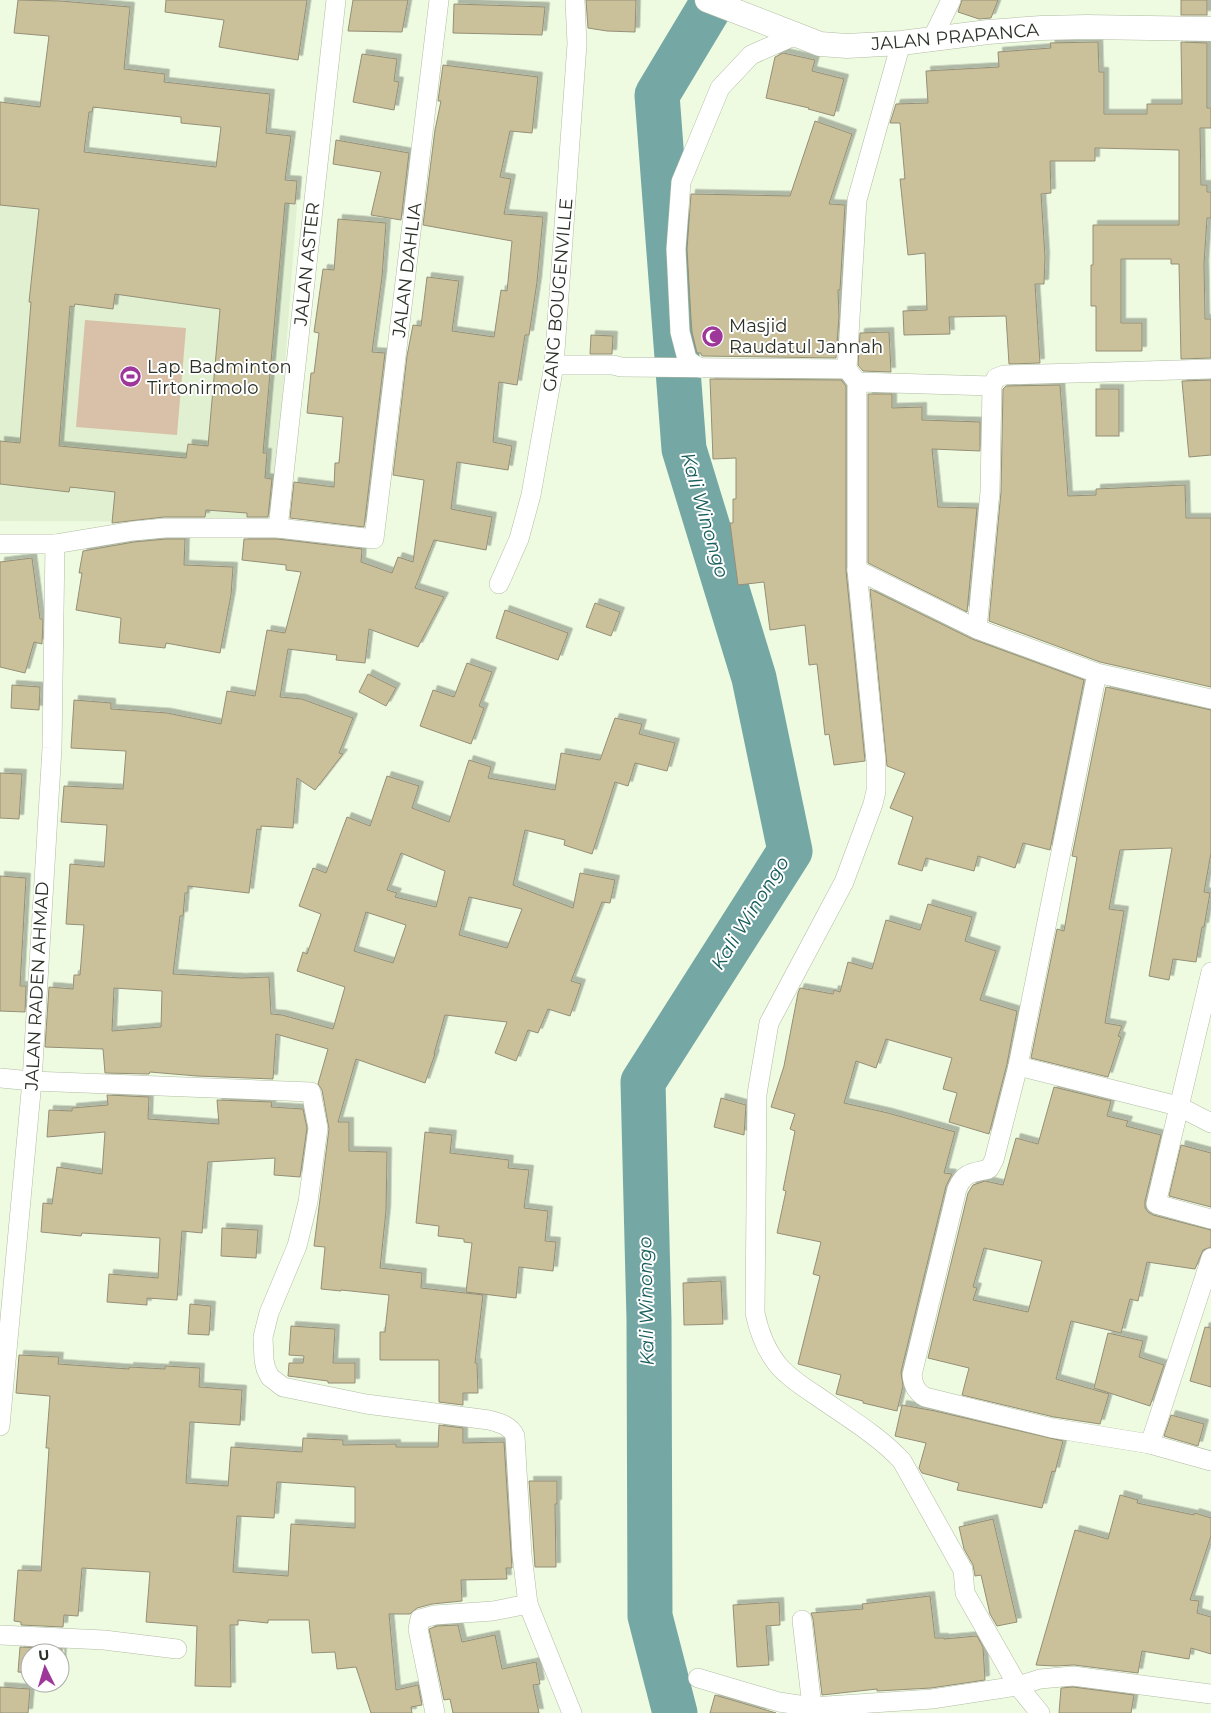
<svg xmlns="http://www.w3.org/2000/svg" width="1211" height="1713" font-family="Montserrat,sans-serif">
	<style>
		.built { fill: #e0f0d1 }
		.green { fill: #d9c0a8 }
		.lines { fill: none; stroke-linecap: round; stroke-linejoin: round }
		.river { stroke: #75a7a5; stroke-width: 45 }
		.building { fill: #cac19a; stroke: #958f77; fill-rule: evenodd; filter: url(#shadow) }
		.minor-casing { stroke: #b1bca4; stroke-width: 20 }
		.tertiary-casing { stroke: #b1bca4; stroke-width: 25 }
		.minor { stroke: #fff; stroke-width: 19 }
		.tertiary { stroke: #fff; stroke-width: 24 }
		.labels { text-anchor: middle; dominant-baseline: central; stroke-width: 4; stroke-linejoin: round; paint-order: stroke }
		.street-label { font-size: 18px; fill: #2c3127; stroke: #fff }
		.poi-label { font-size: 18px; fill: #2c3127; stroke: #fff; text-anchor: start }
		.water-label { font-size: 19px; font-style: italic; fill: #175d5b; stroke: #fff }
	</style>
	<defs>
		<filter id="shadow"><feDropShadow dx="4.5" dy="-4.5" stdDeviation="0" flood-color="#0004"/></filter>
	</defs>
	<rect width="100%" height="100%" fill="#eefbe1"/>
	<polygon class="built" points="0,158 298,192 273,522 0,521"/>
	<polygon class="green" points="85,320 186,328 177,435 76,427"/>
	<g class="lines">
		<polyline class="river" points="675,1713 650,1616 649,1320 643,1082 790,851 754,678 684,449 657,95 714,0"/>
	</g>
	<g class="building">
		<path d="M18,0l42,1 70,6 -6,62 41,5 -1,8 106,12 -4,39 25,3 -6,44 12,1 -2,23 -10,-1 -22,250h4l-2,25 7,1 -4,38h-21v-4l-41,-3 -1,7h-41l-52,6 3,-31 -45,-5 -1,5 -69,-8v-43l20,2 11,-141h-2l10,-93 -39,-4v-103l40,5 9,-71 -35,-3zM93,107l88,10v6l40,4 -5,40 -132,-15 5,-40h3zM115,294l105,15 -12,137 -20,-2 -2,14 -127,-12 11,-140 4,1 1,-3 38,5z"/>
		<polygon points="166,0 307,0 298,60 219,47 224,20 165,12"/>
		<polygon points="353,0 408,0 402,32 348,31"/>
		<polygon points="586,0 636,0 635,32 607,31 588,28"/>
		<polygon points="962,0 998,0 991,18 979,19 958,12"/>
		<rect x="1181" y="0" width="26" height="15"/>
		<polygon points="454,4 545,7 542,35 453,33"/>
		<polygon points="1098,42 1099,72 1104,72 1104,114 1147,114 1147,104 1182,104 1181,42 1207,43 1207,108 1211,108 1211,128 1200,128 1201,185 1207,185 1207,192 1211,192 1211,218 1207,218 1204,264 1205,319 1211,319 1211,358 1181,359 1179,264 1171,264 1171,259 1121,259 1121,323 1142,323 1142,351 1096,351 1096,306 1091,306 1091,265 1093,265 1093,225 1179,225 1179,150 1095,148 1095,161 1050,161 1051,193 1041,194 1045,257 1044,284 1035,284 1040,363 1009,364 1006,316 949,317 950,334 904,335 903,311 927,310 925,253 908,255 900,179 905,179 900,123 890,123 896,104 928,103 926,71 999,67 998,52 1051,48 1050,43"/>
		<polygon points="783,53 815,60 812,71 844,79 834,116 808,109 809,108 766,98 775,57"/>
		<polygon points="362,54 397,59 394,81 399,82 394,110 353,102"/>
		<path d="M443,65l95,12 -6,56 -22,-2 -10,46 11,2 -7,35 39,3 -6,65 -8,53h-4l-8,50 -18,-3 -6,60 19,4 -4,24 -51,-8 -6,47 41,8 -6,33 -52,-10 -19,48 29,9 -26,50 -49,-18 -4,34 -29,-3 1,-5 -49,-6 -8,48 22,2 51,19 -14,35 4,1 -28,36 -18,-12 -4,50 -32,-2v4l-4,-1 -8,64 -61,-7v7h-3l-2,23h-3l-7,58 68,4 28,-1 2,37 11,1 51,14 12,-42 -48,-16 6,-19 4,2 14,-40 -22,-8 14,-38 13,5 21,-56 23,9 17,-50 32,10 -7,22 37,14 20,-62 22,7 -3,11 67,12 6,-37 39,7 15,-42 27,6 -3,10 36,9 -8,28 -32,-8 -7,23 -13,-4 -23,72 -28,-9 1,-5 -40,-10 -12,55 60,23 7,-35 35,7 -5,23 -8,-1 -31,79 10,3 -11,32 -22,-7 -10,24 -10,-3 -12,31 -21,-8 12,-31 -62,-7 -11,39h1l-10,29 -69,-24 -18,63h11v29l38,1 -1,59 -6,57 42,5 -1,15 62,7 -8,68h2l1,30h-15v12l-24,-3v-42h-59v-28h5l4,-37 -48,-5v1l-20,-2 4,-42 -11,-1 15,-117 -7,-39 -4,-6 10,-35 -52,-15 -3,45 -76,-3 -47,-4 -1,2 -44,-1 -2,-24 -58,-2 4,-60 24,2 1,-14h6l4,-50 -18,-1 4,-60 34,3 3,-42 -46,-3 3,-36 59,3 3,-38 -55,-3 3,-48 37,3v6l56,4 54,11 6,-33 28,5 12,-66 18,3 16,-61 -15,-2v-5l-44,-5 2,-21h33l85,10 -1,13 31,11 6,-16 15,5 11,-82 -31,-5 14,-119 6,-31 8,1 6,-49 32,4 -7,50 42,6 7,-47 6,1 5,-50 -89,-16 12,-95 6,-29h-3zM401,853l44,18 -9,36 -41,-10 2,-4 -10,-3zM469,897l53,12 -15,39 -48,-13zM366,912l40,13 -13,38 -39,-12zM114,988l48,3 -1,36 -49,4z"/>
		<polygon points="815,121 852,134 829,204 845,205 840,290 838,290 839,316 836,358 703,356 701,355 701,353 697,353 692,332 691,319 687,249 691,194 790,196"/>
		<polygon points="336,140 409,153 401,220 371,215 381,172 333,164"/>
		<polygon points="338,219 386,223 382,277 372,352 385,353 364,527 290,518 294,482 334,487 335,463 339,463 343,417 307,413 311,373 314,373 319,333 314,332 323,269 334,270"/>
		<polygon points="889,332 891,372 863,371 858,365 860,333"/>
		<polygon points="591,335 613,336 612,354 590,354"/>
		<polygon points="710,379 841,380 846,386 846,571 865,761 834,765 829,734 825,735 817,664 809,665 805,625 770,630 764,582 738,585 730,523 733,523 733,499 736,499 736,458 713,459"/>
		<polygon points="1211,380 1211,455 1189,457 1182,381"/>
		<polygon points="1060,385 1068,496 1096,495 1096,489 1185,485 1186,518 1211,518 1211,687 1100,662 989,621 1001,492 1003,389 1006,386"/>
		<rect x="1096" y="389" width="23" height="47"/>
		<polygon points="868,394 892,394 892,408 922,407 922,420 980,422 980,451 932,449 938,507 977,508 967,612 868,563"/>
		<polygon points="166,539 185,539 184,565 233,567 231,595 220,653 166,643 165,648 119,643 121,618 76,610 82,573 79,573 83,551 134,542"/>
		<polygon points="32,558 40,619 43,619 42,644 34,642 25,673 0,667 0,562"/>
		<polygon points="870,589 972,639 1084,680 1050,850 1023,843 1015,868 978,856 974,871 926,858 922,871 898,864 913,817 890,808 905,773 887,766"/>
		<polygon points="595,603 620,612 611,636 586,627"/>
		<polygon points="505,610 568,633 558,660 496,638"/>
		<polygon points="467,663 492,672 479,706 484,708 471,744 420,726 433,690 454,697"/>
		<polygon points="368,674 396,688 386,706 359,692"/>
		<polygon points="12,685 40,687 39,710 11,708"/>
		<polygon points="1106,687 1211,710 1211,853 1204,892 1210,893 1204,927 1202,927 1196,962 1173,959 1169,980 1149,976 1172,848 1120,850 1109,909 1124,911 1105,1023 1122,1026 1118,1036 1121,1037 1108,1077 1031,1058 1057,929 1064,931 1077,857 1072,856"/>
		<polygon points="0,773 22,774 19,819 0,818"/>
		<polygon points="0,876 26,878 20,986 26,986 25,1012 0,1011"/>
		<polygon points="928,904 972,917 965,941 996,951 980,1000 1017,1011 1007,1064 989,1134 949,1122 957,1093 943,1089 952,1058 886,1039 876,1068 856,1061 844,1103 888,1113 955,1132 944,1173 952,1174 946,1186 901,1372 903,1386 897,1411 863,1403 863,1401 836,1394 841,1375 798,1364 820,1276 813,1274 821,1242 777,1233 786,1191 783,1190 795,1131 790,1129 795,1114 771,1107 784,1066 798,993 800,988 833,994 834,990 840,992 848,962 872,969 886,920 920,930"/>
		<path d="M1054,1087l57,14 -4,15 21,5 -2,5 35,9 -16,66v7l3,4 5,3 58,15v17l-8,3 -8,19 -48,-7 -9,39 -8,-2 -9,34 -50,-12 -15,58 53,15 -9,30 -46,-7 -92,-22 7,-27 -41,-10 40,-165 5,-8 12,-4 18,4 13,-47 22,6zM984,1248l58,13 -14,51 -55,-12 4,-12 -4,-1z"/>
		<polygon points="107,1095 149,1097 148,1119 219,1124 217,1100 272,1102 271,1107 303,1109 307,1128 300,1177 274,1175 275,1158 208,1162 202,1233 182,1231 177,1300 147,1298 147,1305 107,1302 109,1274 158,1278 160,1238 82,1233 81,1236 41,1232 43,1203 52,1204 57,1167 102,1174 105,1132 47,1137 49,1110 72,1111 72,1108 108,1105"/>
		<polygon points="721,1098 746,1105 744,1135 714,1127"/>
		<polygon points="425,1132 452,1135 450,1153 509,1160 508,1168 529,1170 524,1208 548,1211 545,1241 556,1242 553,1271 519,1267 516,1298 466,1292 472,1243 464,1242 464,1239 438,1236 439,1226 416,1223"/>
		<polygon points="1181,1145 1211,1153 1211,1207 1169,1196"/>
		<polygon points="222,1228 258,1230 256,1258 221,1256"/>
		<polygon points="721,1281 723,1324 684,1325 683,1283"/>
		<polygon points="190,1304 211,1306 209,1335 188,1334"/>
		<polygon points="291,1326 335,1329 333,1363 355,1363 355,1383 328,1383 328,1381 288,1376 289,1363 303,1363 304,1356 289,1355"/>
		<polygon points="1205,1327 1211,1328 1211,1387 1190,1381"/>
		<polygon points="1108,1333 1143,1341 1139,1357 1164,1365 1150,1406 1094,1388"/>
		<path d="M19,1355l40,2 -1,7 71,5v-2l36,2v-3l35,2 -1,19 43,3 -2,35 -50,-3 -4,61 42,3 3,-39 71,5 1,-14 40,2v5l53,-1v3h42l1,-22 24,3v15l41,-1 8,126h-6l1,11 -46,1 1,21 -30,3 -15,4 -7,6h-21l7,76 22,-5 4,20 -11,2 1,6h-41l-15,-46 -19,2 -2,-17 -23,1 -3,-33h-41v3l-30,-3v5h-8l1,62 -36,-1 2,-60 -51,-4 4,-50 -68,-4 -4,48 -14,-1 -1,12 -42,-2v-3l-7,-1 4,-51 23,1 8,-123h-3l4,-52 -34,-3zM277,1482l78,5v41l-64,-4 -3,52 -55,-4 4,-56 37,2z"/>
		<polygon points="902,1405 935,1411 1063,1441 1055,1472 1052,1471 1042,1508 957,1490 959,1483 922,1473 919,1468 926,1443 895,1436"/>
		<polygon points="1171,1415 1204,1424 1198,1446 1164,1436"/>
		<polygon points="529,1481 557,1481 557,1504 555,1504 556,1567 535,1567"/>
		<polygon points="1120,1495 1138,1500 1137,1503 1194,1515 1195,1513 1211,1518 1211,1536 1190,1600 1199,1601 1197,1613 1211,1617 1211,1654 1191,1648 1189,1659 1142,1651 1138,1673 1074,1665 1055,1666 1036,1665 1075,1530 1108,1539"/>
		<polygon points="993,1519 1017,1622 997,1626 990,1614 981,1575 975,1576 973,1565 964,1549 959,1527"/>
		<polygon points="930,1596 935,1638 944,1638 944,1639 977,1636 983,1647 985,1680 931,1688 877,1691 877,1689 822,1695 813,1619 811,1613 863,1609 862,1604"/>
		<polygon points="779,1602 780,1625 766,1626 769,1665 737,1667 733,1605"/>
		<polygon points="458,1625 462,1642 495,1635 502,1669 536,1662 540,1684 533,1685 539,1713 453,1713 450,1699 444,1700 429,1629 437,1626"/>
		<polygon points="20,1647 62,1649 61,1675 60,1653 30,1653 30,1673 18,1672"/>
		<polygon points="0,1687 30,1689 28,1713 0,1713"/>
		<polygon points="1073,1687 1134,1695 1131,1713 1059,1713 1061,1688"/>
		<polygon points="715,1695 776,1713 710,1713"/>
	</g>
	<g class="lines">
		<defs>
			<g id="minor">
				<polyline points="932,39 951,0"/>
				<path d="M901,43l-44,157 -10,169 10,13v188l19,191v30l-3,13 -29,78 -75,141 -12,71 -2,219c4,19 10,36 23,52 10,12 25,22 39,31 28,20 61,39 85,65l61,109 2,23 53,93 22,27"/>
				<polyline points="554,365 613,365 621,367 847,369"/>
				<polyline points="701,368 693,364 687,359 680,332 676,249 681,182 720,88 751,55 796,35"/>
				<polyline points="857,382 992,386"/>
				<polyline points="278,528 336,0"/>
				<polyline points="0,544 55,544 133,531 165,528 278,528 374,539 439,0"/>
				<polyline points="857,570 977,629 1097,673 1211,699"/>
				<polyline points="499,584 519,539 531,495 554,365 577,44 575,0"/>
				<polyline points="977,629 990,492 992,386 996,378 1004,375 1211,369"/>
				<path d="M1097,673l-79,393 -24,94 -5,9c-17,4 -25,3 -32,20l-45,186c1,10 4,17 13,22l127,31 98,16 61,17"/>
				<polyline points="1211,972 1156,1204 1211,1219"/>
				<polyline points="1018,1066 1178,1106 1211,1123"/>
				<path d="M0,1078l32,3 279,11 7,36 -10,74 -11,44 -28,67 -6,24 1,23 2,9 4,8 13,10 83,17 123,16c10,3 21,5 26,16l7,119 6,49 44,109"/>
				<polyline points="0,1426 32,1081 52,748 55,544"/>
				<polyline points="1150,1444 1211,1258"/>
				<polyline points="802,1620 812,1707"/>
				<polyline points="0,1635 104,1640 177,1649"/>
				<polyline points="698,1678 779,1702 812,1707 932,1699 1018,1686 1040,1679 1073,1676 1211,1694"/>
				<polyline points="435,1713 418,1629 420,1619 435,1615 493,1611 528,1604"/>
			</g>
			<polyline id="tertiary" points="707,0 820,44 847,46 901,43 988,32 1041,28 1087,27 1211,29"/>
		</defs>
		<use href="#minor" class="minor-casing"/>
		<use href="#tertiary" class="tertiary-casing"/>
		<use href="#minor" class="minor"/>
		<use href="#tertiary" class="tertiary"/>
	</g>
	<defs>
		<symbol id="mosque-disc" viewBox="-11 -11 22 22"><circle r="9.5" fill="#9e379a" stroke="#fff"/><path d="M3.5-4.9A6 6 0 1 0 3.5 4.9A5 5 0 1 1 3.5-4.9Z" fill="#fff"/></symbol>
		<symbol id="stadium-disc" viewBox="-11 -11 22 22"><circle r="9.5" fill="#9e379a" stroke="#fff"/><path d="M0-5a6.5 5 0 1 0 0 10a6.5 5 0 1 0 0-10ZM-3.5-1.8h7v3.6h-7Z" fill="#fff"/></symbol>
	</defs>
	<g fill-rule="evenodd">
		<use href="#mosque-disc" x="700" y="324" width="25" height="25"/>
		<use href="#stadium-disc" x="118" y="364" width="25" height="25"/>
	</g>
	<g class="labels">
		<g class="street-label">
			<text transform="translate(955 37) rotate(-5)">JALAN PRAPANCA</text>
			<text transform="translate(307 264) rotate(-84)">JALAN ASTER</text>
			<text transform="translate(407 270) rotate(-83)">JALAN DAHLIA</text>
			<text transform="translate(558 295) rotate(-85)">GANG BOUGENVILLE</text>
			<text transform="translate(37 986) rotate(-87)">JALAN RADEN AHMAD</text>
		</g>
		<g class="poi-label">
			<text x="729" y="326">Masjid<tspan x="729" dy="21">Raudatul Jannah</tspan></text>
			<text x="147" y="367">Lap. Badminton<tspan x="147" dy="21">Tirtonirmolo</tspan></text>
		</g>
		<g class="water-label">
			<text transform="translate(705 515) rotate(74)">Kali Winongo</text>
			<text transform="translate(750 913) rotate(-58)">Kali Winongo</text>
			<text transform="translate(646 1301) rotate(-91)">Kali Winongo</text>
		</g>
	</g>
	<g transform="translate(45 1668) rotate(355)"><circle r="24" fill="#ffffff" stroke="#abada9"/>
	<path d="M0-4L9 19L0 12L-9 19Z" fill="#9e379a"/>
	<text y="-8" font-size="14" font-weight="bold" text-anchor="middle" fill="#2c3127">U</text>
	</g>
</svg>
